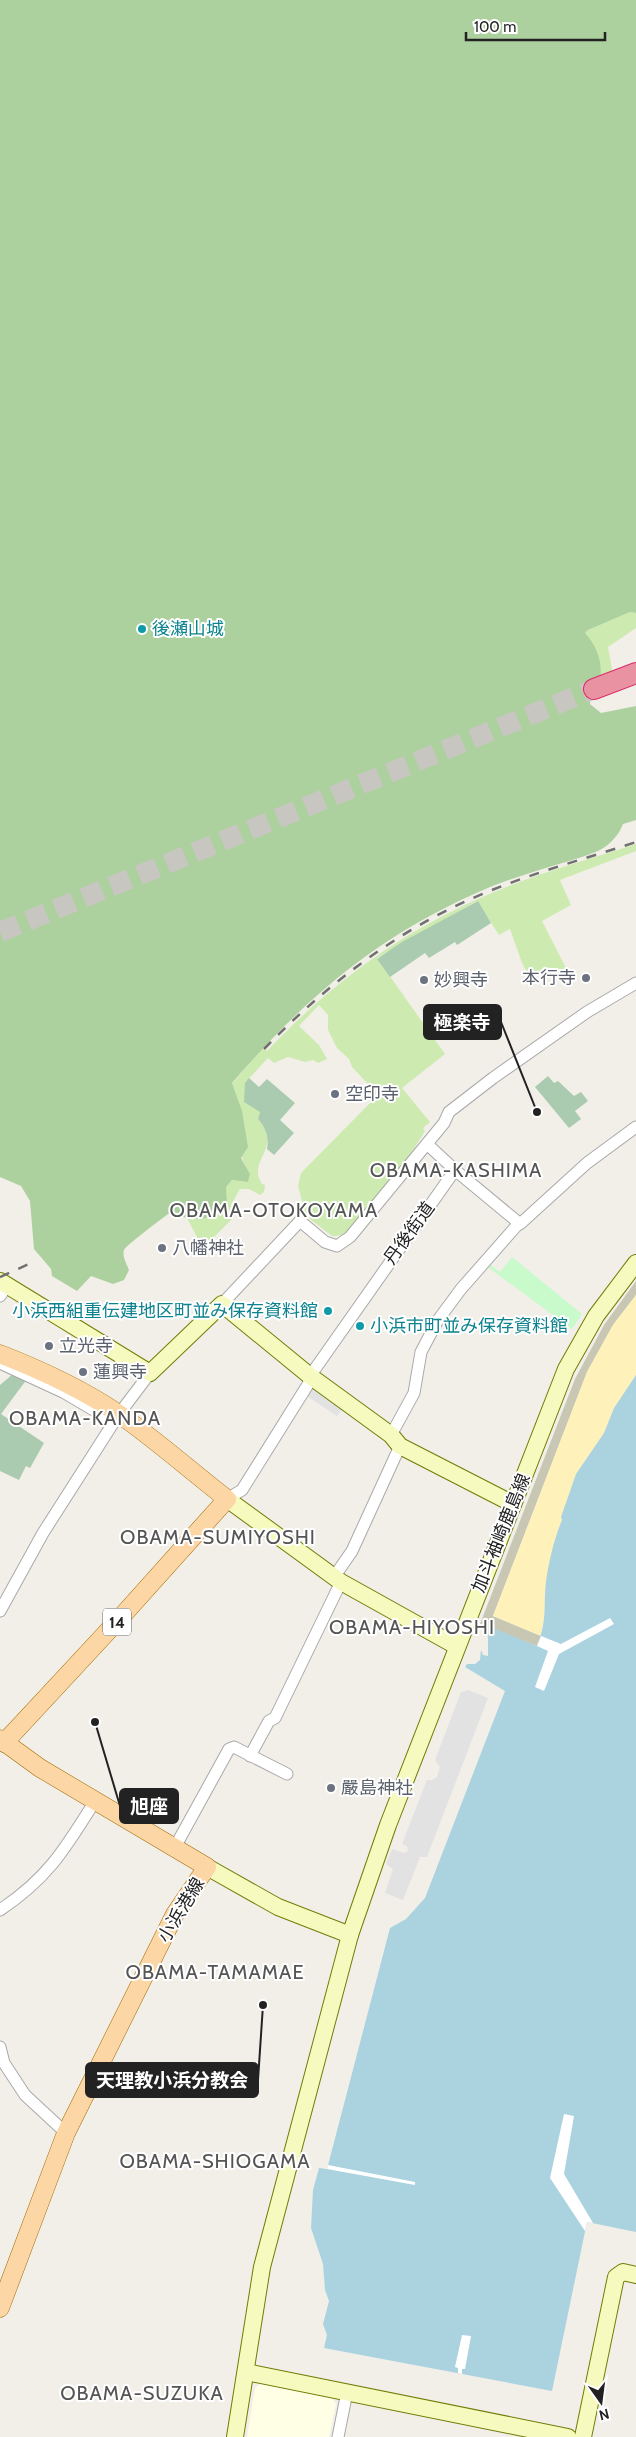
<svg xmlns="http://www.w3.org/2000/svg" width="636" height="2437" font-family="Cabin,'Noto Sans JP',sans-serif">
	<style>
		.education { fill: #ffffe5 }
		.construction { fill: #c7c7b4 }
		.grass { fill: #cdebb0 }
		.forest { fill: #add19e }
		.sand { fill: #fff1ba }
		.cemetery { fill: #aacbaf }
		.park { fill: #c8facc }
		.parking { fill: #e2e2e2 }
		.water { fill: #aad3df }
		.pier { fill: #fff }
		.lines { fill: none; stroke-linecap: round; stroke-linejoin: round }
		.highway-tunnel { stroke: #c8c6c1; stroke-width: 20; stroke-dasharray: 20 10; stroke-linecap: butt }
		.street-casing { stroke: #a9a9a9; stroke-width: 13 }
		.secondary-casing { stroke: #707d05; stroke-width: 18 }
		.primary-casing { stroke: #a06b00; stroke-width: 19 }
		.highway-casing { stroke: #dc2a67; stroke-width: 22 }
		.street { stroke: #fff; stroke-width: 11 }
		.secondary { stroke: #f7fabf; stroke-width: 16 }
		.primary { stroke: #fcd6a4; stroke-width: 18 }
		.highway { stroke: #e892a2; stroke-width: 20 }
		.rail { stroke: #707070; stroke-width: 2.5; stroke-dasharray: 10 10; stroke-linecap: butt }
		.culture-dot { fill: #0f9aa8; stroke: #fff; stroke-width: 2 }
		.worship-dot { fill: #6b7280; stroke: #fff; stroke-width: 2 }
		.labels { text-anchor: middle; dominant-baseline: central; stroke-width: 4; stroke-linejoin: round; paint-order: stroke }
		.shield { fill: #fff; stroke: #646464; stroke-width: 1 }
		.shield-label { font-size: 16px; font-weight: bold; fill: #222 }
		.culture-label { font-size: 18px; fill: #0d838f; stroke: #fff; text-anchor: start }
		.worship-label { font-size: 18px; fill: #5b616d; stroke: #fff; text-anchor: start }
		.street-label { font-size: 18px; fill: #222; stroke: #fff }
		.quarter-label { font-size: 20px; letter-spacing: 1px; fill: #555; stroke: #fff }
		.leader { fill: none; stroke: #222; stroke-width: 2 }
		.callout-dot { fill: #222; stroke: #fff; stroke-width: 2 }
		.callout { fill: #222; stroke: #222; stroke-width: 2 }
		.callout-label { font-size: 19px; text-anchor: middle; font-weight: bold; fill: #fff }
	</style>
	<rect width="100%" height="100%" fill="#f2efe9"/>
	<polygon class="education" points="261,2383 332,2398 336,2404 329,2437 247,2437 255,2388"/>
	<polygon class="construction" points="636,1281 636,1295 613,1325 587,1372 493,1616 541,1636 537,1646 480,1624 575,1379 604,1325"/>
	<g class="grass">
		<polygon points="630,612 636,613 636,628 608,647 613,675 600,680 584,634 588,630"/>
		<path d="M636,844v7l-76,29 11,25 -29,16 24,47 -13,7 -5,-8 -19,9 -7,-13 -12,-34 -11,6 -22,-34 -100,57 68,96 -43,34 28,34 -7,6 2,3 -20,32 -58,72 -15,1 -26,-20 -8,-30 3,-13 70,-71 -5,-6 3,-6 -1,-6 -16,-17 -3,-8 -12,-11 -9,-18v-15l-9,-10 -20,21 20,19 8,14 -9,4 -5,-3 -8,2 -17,-5 -14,6 -6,-5 -23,25 1,13 14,16 -2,7c26,30 -12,41 4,65l3,1 -1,7 -4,3 -11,-6h-9l-9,16 4,8 -2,5 -27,27 -4,-5 -4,-1 -11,-21 6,2 39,-40 16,2 2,-8c-15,-25 -5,-23 -7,-49 -1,-14 -6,-27 -11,-41l30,-36 5,3c64,-68 138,-122 225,-158 46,-20 96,-33 144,-49z"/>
	</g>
	<path class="forest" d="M0,0h636v613l-6,-1 -42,18 -3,3c12,13 18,29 15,47l-8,4 -2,20 11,9 35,-7v114l-13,4c-4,11 -14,22 -25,27 -9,4 -20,7 -29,10 -26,8 -54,16 -79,26 -109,46 -182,108 -258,196l10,28 6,36 -7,11 9,16 -2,8 -16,-2 -6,7 1,17c-24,21 -30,16 -59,10 -5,4 -43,32 -44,36 -2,7 3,14 5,20l-5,10 -11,4 -22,-8 -14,15 -25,-15 -1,-7 -17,-20 -4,-48 -9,-15 -21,-9z"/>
	<path class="sand" d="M636,1295v80l-22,33 -10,25 -28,41 -15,43 1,3c-16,37 -13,77 -21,116l-48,-20 94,-244 26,-47z"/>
	<g class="cemetery">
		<polygon points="478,901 491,923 457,945 455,942 429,958 425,953 390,977 377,959 402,942"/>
		<polygon points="548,1076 554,1083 558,1081 574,1096 581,1092 588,1101 575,1111 581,1119 569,1128 535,1087"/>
		<path d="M249,1078l10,9 8,-8 28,24 -15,17 14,13 -20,22 -7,-6c2,-12 -1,-21 -9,-30l2,-7 -16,-10 1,-19z"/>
		<polygon points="14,1373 27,1379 1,1414 44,1443 30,1468 26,1466 19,1480 0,1471 0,1385"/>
	</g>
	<polygon class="park" points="512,1257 582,1314 572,1329 486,1266 488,1263 500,1272"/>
	<g class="parking">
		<polygon points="314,1387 343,1407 337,1416 307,1396"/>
		<polygon points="468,1690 488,1698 427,1857 420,1857 403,1900 385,1893 393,1869 386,1864 392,1849 404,1853 408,1851 407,1846 402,1844 427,1780 432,1780 437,1777 440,1767 435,1760 461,1692"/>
	</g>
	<path class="water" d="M636,1375v857l-49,-10 -35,169 -228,-43 3,-13 -4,-11 6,-23 -4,-11 -2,-26 -12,-36 2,-38 6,-22 8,1 63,-241 16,-9 19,-21 80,-207 -40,-24 2,-3h8l5,-4 1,-10 2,5 5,1v-18l-3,-13 52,21c11,-27 6,-40 9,-65 3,-20 8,-42 16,-61l-1,-3 15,-43 28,-41 10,-25z"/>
	<g class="pier">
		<polygon points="610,1618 614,1624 559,1654 544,1691 535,1687 548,1651 537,1646 541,1636 561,1644"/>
		<polygon points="564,2114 574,2116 564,2174 593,2223 587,2222 585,2231 550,2178"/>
		<polygon points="328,2165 415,2182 415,2185 327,2169"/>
		<polygon points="462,2335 471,2336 465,2369 462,2369 462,2374 458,2373 458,2368 455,2367"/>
	</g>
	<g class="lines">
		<polyline class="highway-tunnel" points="0,932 594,689"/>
		<defs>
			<g id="street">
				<polyline points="520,1224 587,1163 636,1127"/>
				<polyline points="0,1296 7,1286"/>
				<polyline points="222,1304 300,1221 325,1242 337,1246 350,1237 444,1123 449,1112 493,1078 587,1012 636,983"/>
				<polyline points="0,1363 63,1392 114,1422"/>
				<polyline points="310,1376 455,1170 427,1144"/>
				<polyline points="391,1435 414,1393 421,1352 438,1320 461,1289 519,1223 455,1170"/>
				<polyline points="227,1499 242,1490 312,1378"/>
				<polyline points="334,1577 352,1551 400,1446"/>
				<polyline points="0,1611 43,1533 119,1414 150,1373"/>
				<polyline points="250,1756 269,1721 275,1718 341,1582"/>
				<polyline points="175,1847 229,1749 234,1747 287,1774"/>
				<path d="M0,1910c48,-32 65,-61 95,-109"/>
				<polyline points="0,2047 4,2063 25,2095 66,2133"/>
				<polyline points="338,2437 347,2392"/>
			</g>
			<g id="secondary">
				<polyline points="0,1281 150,1373 222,1304 310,1376 391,1435 400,1446 513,1504"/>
				<polyline points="227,1499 341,1582 456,1646"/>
				<polyline points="207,1867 278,1907 350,1935"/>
				<polyline points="246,2372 568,2437"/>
				<polyline points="235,2437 262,2267 350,1935 388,1825 566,1369 596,1316 636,1263"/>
				<polyline points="583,2437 616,2277 623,2272 636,2275"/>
			</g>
			<g id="primary">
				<path d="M0,1354c41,16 82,35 119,60 37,26 72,57 108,85l-105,117 -118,127"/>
				<polyline points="0,1739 40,1768 207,1867 175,1914 66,2133 0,2308"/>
			</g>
			<polyline id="highway" points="594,689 636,673"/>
		</defs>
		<use href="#street" class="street-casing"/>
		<use href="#secondary" class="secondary-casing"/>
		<use href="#primary" class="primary-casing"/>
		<use href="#highway" class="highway-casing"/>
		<use href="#street" class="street"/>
		<use href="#secondary" class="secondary"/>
		<use href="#primary" class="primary"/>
		<use href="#highway" class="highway"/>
		<g class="rail">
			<path d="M264,1049c66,-68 140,-124 228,-159 47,-19 96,-32 144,-48"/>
			<polyline points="0,1277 29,1264"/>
		</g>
	</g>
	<g class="culture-dot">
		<circle cx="142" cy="629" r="5"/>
		<circle cx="328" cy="1311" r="5"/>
		<circle cx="360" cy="1326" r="5"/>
	</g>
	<g class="worship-dot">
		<circle cx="586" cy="978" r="5"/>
		<circle cx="424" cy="980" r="5"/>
		<circle cx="335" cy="1094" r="5"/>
		<circle cx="162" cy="1248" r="5"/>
		<circle cx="49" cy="1346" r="5"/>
		<circle cx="83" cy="1372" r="5"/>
		<circle cx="331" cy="1788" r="5"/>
	</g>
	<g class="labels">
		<rect class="shield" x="103" y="1608.5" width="28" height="27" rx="4"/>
		<g class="shield-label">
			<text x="117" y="1622">14</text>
		</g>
		<g class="culture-label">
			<text x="152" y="629">後瀬山城</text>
			<text x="318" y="1311" text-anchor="end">小浜西組重伝建地区町並み保存資料館</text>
			<text x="370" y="1326">小浜市町並み保存資料館</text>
		</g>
		<g class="worship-label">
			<text x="576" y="978" text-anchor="end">本行寺</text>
			<text x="434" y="980">妙興寺</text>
			<text x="345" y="1094">空印寺</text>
			<text x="172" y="1248">八幡神社</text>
			<text x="59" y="1346">立光寺</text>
			<text x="93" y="1372">蓮興寺</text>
			<text x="341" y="1788">嚴島神社</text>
		</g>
		<g class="street-label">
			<text transform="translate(409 1233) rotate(-54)">丹後街道</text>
			<text transform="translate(501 1533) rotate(-68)">加斗袖崎鹿島線</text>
			<text transform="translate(181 1910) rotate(-59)">小浜港線</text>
		</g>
		<g class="quarter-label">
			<text x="456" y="1170">OBAMA-KASHIMA</text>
			<text x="274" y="1210">OBAMA-OTOKOYAMA</text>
			<text x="85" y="1418">OBAMA-KANDA</text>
			<text x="218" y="1537">OBAMA-SUMIYOSHI</text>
			<text x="412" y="1627">OBAMA-HIYOSHI</text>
			<text x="215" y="1972">OBAMA-TAMAMAE</text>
			<text x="215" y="2161">OBAMA-SHIOGAMA</text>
			<text x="142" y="2393">OBAMA-SUZUKA</text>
		</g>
	</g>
	<path class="leader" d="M537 1112L501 1022M95 1722L120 1806M263 2005L258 2080"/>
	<g class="callout-dot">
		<circle cx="537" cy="1112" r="5"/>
		<circle cx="95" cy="1722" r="5"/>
		<circle cx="263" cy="2005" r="5"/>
	</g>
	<g class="callout">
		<rect x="424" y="1005" width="77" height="34" rx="5"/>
		<rect x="120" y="1789" width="58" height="34" rx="5"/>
		<rect x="86" y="2063" width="172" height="34" rx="5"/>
	</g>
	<g class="callout-label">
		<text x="462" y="1029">極楽寺</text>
		<text x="149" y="1813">旭座</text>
		<text x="172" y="2087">天理教小浜分教会</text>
	</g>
	<g transform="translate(601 2402) rotate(166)" stroke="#ffffff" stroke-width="4" paint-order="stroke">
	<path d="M0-4L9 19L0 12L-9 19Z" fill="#222222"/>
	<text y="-8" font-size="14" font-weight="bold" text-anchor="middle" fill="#222222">N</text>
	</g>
	<path d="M466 32v8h139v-8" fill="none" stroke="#222222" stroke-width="2.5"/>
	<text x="474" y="32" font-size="15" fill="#222222" stroke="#ffffff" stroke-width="4" paint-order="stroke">100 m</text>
</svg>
